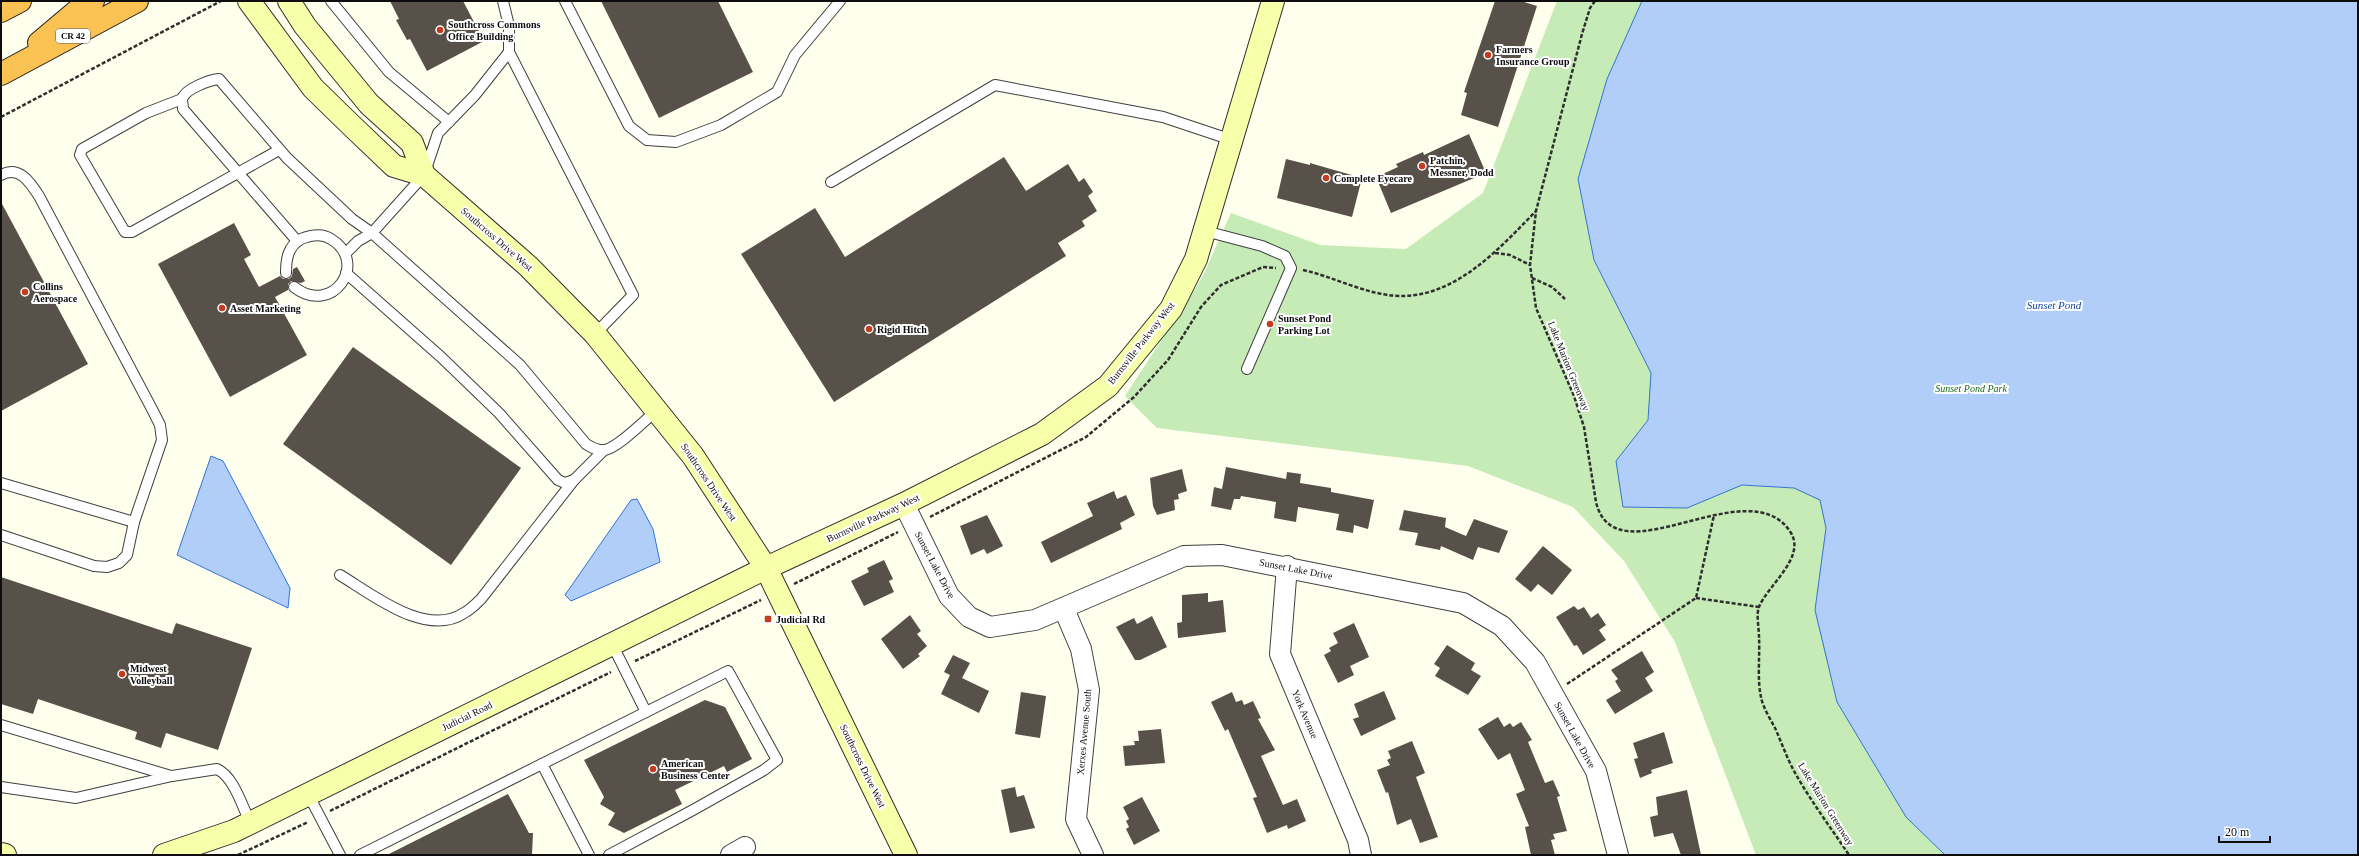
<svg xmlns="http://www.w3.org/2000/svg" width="2359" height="856" font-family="Georgia,serif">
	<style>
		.green { fill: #c6ebb6 }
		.water { fill: #b1cef8; stroke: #3572d2 }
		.building { fill: #575149 }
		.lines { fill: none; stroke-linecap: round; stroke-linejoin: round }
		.lane-casing { stroke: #404040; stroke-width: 12 }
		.street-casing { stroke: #404040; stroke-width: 22 }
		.secondary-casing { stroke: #2f2f2f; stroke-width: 24 }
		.highway-casing { stroke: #1e1e1e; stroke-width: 24 }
		.path { stroke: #2f2f2f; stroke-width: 2.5; stroke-dasharray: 4 2; stroke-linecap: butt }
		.lane { stroke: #fff; stroke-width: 10 }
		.street { stroke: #fff; stroke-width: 20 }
		.secondary { stroke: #f6ffa9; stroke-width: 22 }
		.highway { stroke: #f9c252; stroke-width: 22 }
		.poi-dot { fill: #c33b20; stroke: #fff; stroke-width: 1.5 }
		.labels { text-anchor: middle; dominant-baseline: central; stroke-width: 4; stroke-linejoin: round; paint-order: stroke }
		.shield { fill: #fff; stroke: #565656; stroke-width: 1 }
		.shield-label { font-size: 9px; font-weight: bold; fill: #0d0d0d }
		.poi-label { font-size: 10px; font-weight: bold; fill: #0d0d0d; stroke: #fff; text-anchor: start }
		.street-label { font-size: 10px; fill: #0d0d0d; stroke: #fff }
		.park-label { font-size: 10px; font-style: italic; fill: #1b681c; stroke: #fff }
		.water-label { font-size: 11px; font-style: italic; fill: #1245a4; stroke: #fff }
	</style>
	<rect width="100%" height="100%" fill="#ffe"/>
	<polygon class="green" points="1557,1 2358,1 2358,855 1756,855 1675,642 1624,561 1573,507 1468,466 1157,428 1125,396 1202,278 1231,213 1320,245 1406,249 1483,193"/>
	<g class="water">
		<polygon points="1642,1 2358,1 2358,855 1945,855 1906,817 1837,702 1815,610 1826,528 1820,500 1794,488 1742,485 1687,508 1623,507 1616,461 1648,420 1651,373 1594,260 1578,179 1607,79"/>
		<polygon points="211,456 223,461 290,588 288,608 177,555"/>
		<polygon points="637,499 653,529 660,562 571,601 565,595 631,500"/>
	</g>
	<g class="building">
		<polygon points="390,1 463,1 484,41 427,71 410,39 407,40 396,20 399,19"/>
		<polygon points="601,1 718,1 753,72 659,118"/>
		<polygon points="1495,1 1521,1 1537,6 1498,127 1461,115 1467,93 1464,92"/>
		<polygon points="1469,134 1486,173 1391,213 1376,177 1398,167 1396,164 1423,152 1424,155"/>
		<polygon points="1004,157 1026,191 1068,164 1079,182 1084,178 1093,192 1088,196 1097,211 1082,221 1085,226 1058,243 1066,256 834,402 741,254 815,208 845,257"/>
		<polygon points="1286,159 1310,165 1310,163 1362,178 1352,217 1277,198"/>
		<polygon points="1,202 88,364 1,411"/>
		<polygon points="234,223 251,255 244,259 259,287 280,276 283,279 289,279 292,276 293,269 297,267 305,281 301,283 291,281 288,284 288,290 275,297 307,355 230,397 158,264"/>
		<polygon points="353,347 521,468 451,565 283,444"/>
		<polygon points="1226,467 1286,479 1287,472 1301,474 1300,483 1331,488 1331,492 1374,500 1368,529 1354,525 1353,533 1336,530 1339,514 1298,507 1296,522 1274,518 1276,502 1241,496 1240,499 1234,499 1231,510 1211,506 1214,487 1222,489"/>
		<polygon points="1182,469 1187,491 1178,494 1179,499 1174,500 1175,510 1157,515 1153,506 1150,478"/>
		<polygon points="1114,491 1117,499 1126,495 1135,515 1120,523 1122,529 1051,563 1041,542 1093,516 1087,503"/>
		<polygon points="1404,510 1446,518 1445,527 1466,536 1474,519 1508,531 1499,553 1478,547 1473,560 1441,546 1440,550 1415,545 1418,533 1399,530"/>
		<polygon points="987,515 1003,546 987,554 984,549 971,555 960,526"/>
		<polygon points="1543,546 1572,570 1552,595 1538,584 1531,592 1515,579"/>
		<polygon points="884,560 893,579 889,581 894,592 864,606 851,581 869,572 867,568"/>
		<polygon points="1,577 172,634 176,623 252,648 218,750 166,733 161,748 135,739 137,732 38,699 33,714 1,704"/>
		<polygon points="1208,593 1208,602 1223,600 1226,632 1178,638 1177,623 1182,622 1182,595"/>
		<polygon points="1574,606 1578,610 1584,607 1591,618 1598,613 1606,625 1599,630 1606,640 1583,655 1577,645 1574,646 1556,617"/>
		<polygon points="910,615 921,631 917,634 927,646 918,654 920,656 903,669 881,639"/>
		<polygon points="1152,616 1167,647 1140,660 1135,660 1116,627 1134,618 1137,624"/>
		<polygon points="1354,623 1369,657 1350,666 1354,675 1338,683 1324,655 1331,651 1329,648 1338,643 1333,633"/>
		<polygon points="1447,645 1475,663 1471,670 1481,676 1468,695 1435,676 1440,668 1434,664"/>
		<polygon points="1642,651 1654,672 1645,678 1653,691 1615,714 1606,700 1621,691 1615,681 1618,679 1611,670"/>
		<polygon points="953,655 970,663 962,678 989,691 979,713 941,694 950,675 944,672"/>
		<polygon points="1384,691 1396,719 1361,736 1353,719 1359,717 1354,704"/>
		<polygon points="1021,692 1046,696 1040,738 1015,734"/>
		<polygon points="1232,692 1236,702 1242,700 1244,705 1253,701 1261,718 1258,719 1275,750 1261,756 1283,805 1297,799 1306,821 1288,829 1287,825 1267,833 1253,798 1257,797 1228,729 1225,731 1211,702"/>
		<polygon points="705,700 725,707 752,759 727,772 724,766 675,790 682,804 624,833 608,825 615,813 600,804 604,797 584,760"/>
		<polygon points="1498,717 1504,727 1510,723 1513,727 1521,722 1532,740 1528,742 1545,783 1553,780 1560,796 1557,797 1567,831 1553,834 1555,839 1551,840 1555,855 1531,855 1525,827 1529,826 1516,794 1525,790 1510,753 1498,760 1478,729"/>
		<polygon points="1161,729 1165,763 1125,766 1123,746 1135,745 1134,741 1139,741 1138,731"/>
		<polygon points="1664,732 1673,763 1651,770 1652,773 1640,778 1634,759 1638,758 1633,743"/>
		<polygon points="1412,741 1425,773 1416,777 1438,837 1420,843 1411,819 1397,825 1388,792 1386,793 1377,770 1390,765 1387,760 1391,758 1388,751"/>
		<polygon points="1015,787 1017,797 1024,795 1035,828 1010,833 1001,790"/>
		<polygon points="1687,790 1701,855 1681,855 1673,833 1654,837 1650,817 1658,815 1656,797"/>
		<polygon points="508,794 529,833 533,833 532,855 387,855"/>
		<polygon points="1142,797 1160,831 1134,845 1126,829 1129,827 1126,821 1129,819 1123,807"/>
	</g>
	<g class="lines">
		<defs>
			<g id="lane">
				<polyline points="331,1 389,72 449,122"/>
				<polyline points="503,1 509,26 509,52"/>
				<polyline points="565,1 629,126 647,140 676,142 721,125 777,92 795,55 840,1"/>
				<polyline points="182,99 146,113 82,149 80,155 125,232 132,232 279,150"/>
				<path d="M1,175c18,-10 29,7 38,21l114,215 7,14 2,15 -28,82 -7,33 -8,8 -12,4 -13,-1 -93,-31"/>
				<polyline points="831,182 995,85 1163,117 1232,140"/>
				<polyline points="1205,231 1262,246 1285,256 1291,268 1247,369"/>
				<path d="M297,241l-114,-132c0,-3 -1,-7 -1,-10 3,-10 27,-19 37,-20l68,79 65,61 20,14 52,-58 14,-42 37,-38 34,-43 124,243 -38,39"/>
				<path d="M346,253l12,-12 14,-8 148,132 66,79c5,3 11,7 18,6 13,-1 41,-30 52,-39"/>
				<path d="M286,273c0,-14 2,-27 15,-34 10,-4 21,-6 30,0 39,24 1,78 -37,48"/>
				<polyline points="346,273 441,357 499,413 558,480 565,483 574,480 604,450"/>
				<polyline points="1,483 134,522"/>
				<path d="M340,575c33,20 86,63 124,38 6,-3 12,-9 17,-14l93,-119"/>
				<polyline points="612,644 646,712"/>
				<polyline points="1,725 171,776"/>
				<polyline points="542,764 589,855"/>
				<path d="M1,787l75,11 96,-22 45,-7c17,8 25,37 33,53"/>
				<polyline points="308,794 340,855"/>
				<polyline points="360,855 728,671 777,760 764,770 693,810 609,855"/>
			</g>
			<g id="street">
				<polyline points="904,504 949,596 969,617 990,627 1035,620 1184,556 1222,555 1463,603 1502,626 1535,662 1596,771 1618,855"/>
				<polyline points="1287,566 1280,654 1358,840 1361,855"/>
				<polyline points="1064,609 1081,649 1089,690 1076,819 1093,855"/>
				<polyline points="731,855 745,847"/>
			</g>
			<g id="secondary">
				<polyline points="249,1 313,88 352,126 394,166 424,175 528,266 595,334 693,456 766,568 906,855"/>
				<polyline points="289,1 305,26 369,104 412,143 424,175"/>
				<polyline points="1,854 5,855"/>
				<polyline points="164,855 234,831 766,568 904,504 1042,434 1108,386 1171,309 1196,259 1273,1"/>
			</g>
			<g id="highway">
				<polyline points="1,11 20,1"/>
				<polyline points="39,43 77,11 93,1"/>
				<polyline points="1,74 137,1"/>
			</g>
		</defs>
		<use href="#lane" class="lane-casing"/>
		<use href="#street" class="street-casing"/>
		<use href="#secondary" class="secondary-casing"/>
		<use href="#highway" class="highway-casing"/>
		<g class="path">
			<path d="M1595,1l-5,7 -8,26 -46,177 -6,54 6,43 38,88 10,31 12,75c19,80 154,-36 195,31 15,25 -24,53 -32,74 -3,7 0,21 0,30 1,17 -2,43 2,60 2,11 10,23 15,33 6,14 11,28 18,41 16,29 37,57 55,84"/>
			<polyline points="1,117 221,1"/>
			<polyline points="1495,253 1510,255 1530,265"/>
			<path d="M1303,270c27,6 52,19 79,24 65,13 113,-41 154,-83"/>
			<polyline points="1532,278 1552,287 1565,299"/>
			<polyline points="930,517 1086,437 1134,397 1168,360 1201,307 1221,285 1263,267 1276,268"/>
			<polyline points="794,584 898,532"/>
			<polyline points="1696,598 1759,607"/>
			<polyline points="635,661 761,600"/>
			<polyline points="1567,684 1696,598 1714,515"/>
			<polyline points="330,811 611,672"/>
			<polyline points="238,855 308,822"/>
		</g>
		<use href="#lane" class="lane"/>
		<use href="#street" class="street"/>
		<use href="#secondary" class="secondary"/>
		<use href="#highway" class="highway"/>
	</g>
	<g class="poi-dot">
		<circle cx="440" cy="30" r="4"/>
		<circle cx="1488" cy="55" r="4"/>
		<circle cx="1422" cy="166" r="4"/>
		<circle cx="1326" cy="178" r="4"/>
		<circle cx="25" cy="292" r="4"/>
		<circle cx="222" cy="308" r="4"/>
		<circle cx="1270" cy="324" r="4"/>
		<circle cx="869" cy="329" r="4"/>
		<rect x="764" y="615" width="8" height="8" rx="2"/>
		<circle cx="122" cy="674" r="4"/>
		<circle cx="653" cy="769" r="4"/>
	</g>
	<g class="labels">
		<rect class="shield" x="56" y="29" width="34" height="14" rx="3"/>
		<g class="shield-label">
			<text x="73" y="36">CR 42</text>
		</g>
		<g class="poi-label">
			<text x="448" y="24">Southcross Commons<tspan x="448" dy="12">Office Building</tspan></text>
			<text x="1496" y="49">Farmers<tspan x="1496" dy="12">Insurance Group</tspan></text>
			<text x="1430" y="160">Patchin,<tspan x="1430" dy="12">Messner, Dodd</tspan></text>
			<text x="1334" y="178">Complete Eyecare</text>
			<text x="33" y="286">Collins<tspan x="33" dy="12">Aerospace</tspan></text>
			<text x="230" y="308">Asset Marketing</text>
			<text x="1278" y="318">Sunset Pond<tspan x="1278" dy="12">Parking Lot</tspan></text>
			<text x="877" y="329">Rigid Hitch</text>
			<text x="776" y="619">Judicial Rd</text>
			<text x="130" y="668">Midwest<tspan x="130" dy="12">Volleyball</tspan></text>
			<text x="661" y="763">American<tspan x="661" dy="12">Business Center</tspan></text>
		</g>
		<g class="street-label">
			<text transform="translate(497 239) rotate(41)">Southcross Drive West</text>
			<text transform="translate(1141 343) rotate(-52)">Burnsville Parkway West</text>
			<text transform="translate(1569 366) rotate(68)">Lake Marion Greenway</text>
			<text transform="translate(709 482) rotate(56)">Southcross Drive West</text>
			<text transform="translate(873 518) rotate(-25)">Burnsville Parkway West</text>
			<text transform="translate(935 565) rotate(62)">Sunset Lake Drive</text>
			<text transform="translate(1296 569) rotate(11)">Sunset Lake Drive</text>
			<text transform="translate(1305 714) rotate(67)">York Avenue</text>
			<text transform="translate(467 716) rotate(-26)">Judicial Road</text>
			<text transform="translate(1084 732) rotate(-85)">Xerxes Avenue South</text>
			<text transform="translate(1575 735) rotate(61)">Sunset Lake Drive</text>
			<text transform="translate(863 766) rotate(64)">Southcross Drive West</text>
			<text transform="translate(1826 804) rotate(58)">Lake Marion Greenway</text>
		</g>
		<g class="park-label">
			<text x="1971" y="388">Sunset Pond Park</text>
		</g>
		<g class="water-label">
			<text x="2054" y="305">Sunset Pond</text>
		</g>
	</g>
	<rect width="2359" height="856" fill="none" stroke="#0d0d0d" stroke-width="4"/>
	<path d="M2219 836v6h51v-6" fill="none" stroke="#0d0d0d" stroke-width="2"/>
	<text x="2225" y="836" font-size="12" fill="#0d0d0d" stroke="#ffffff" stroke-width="3" paint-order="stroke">20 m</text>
</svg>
